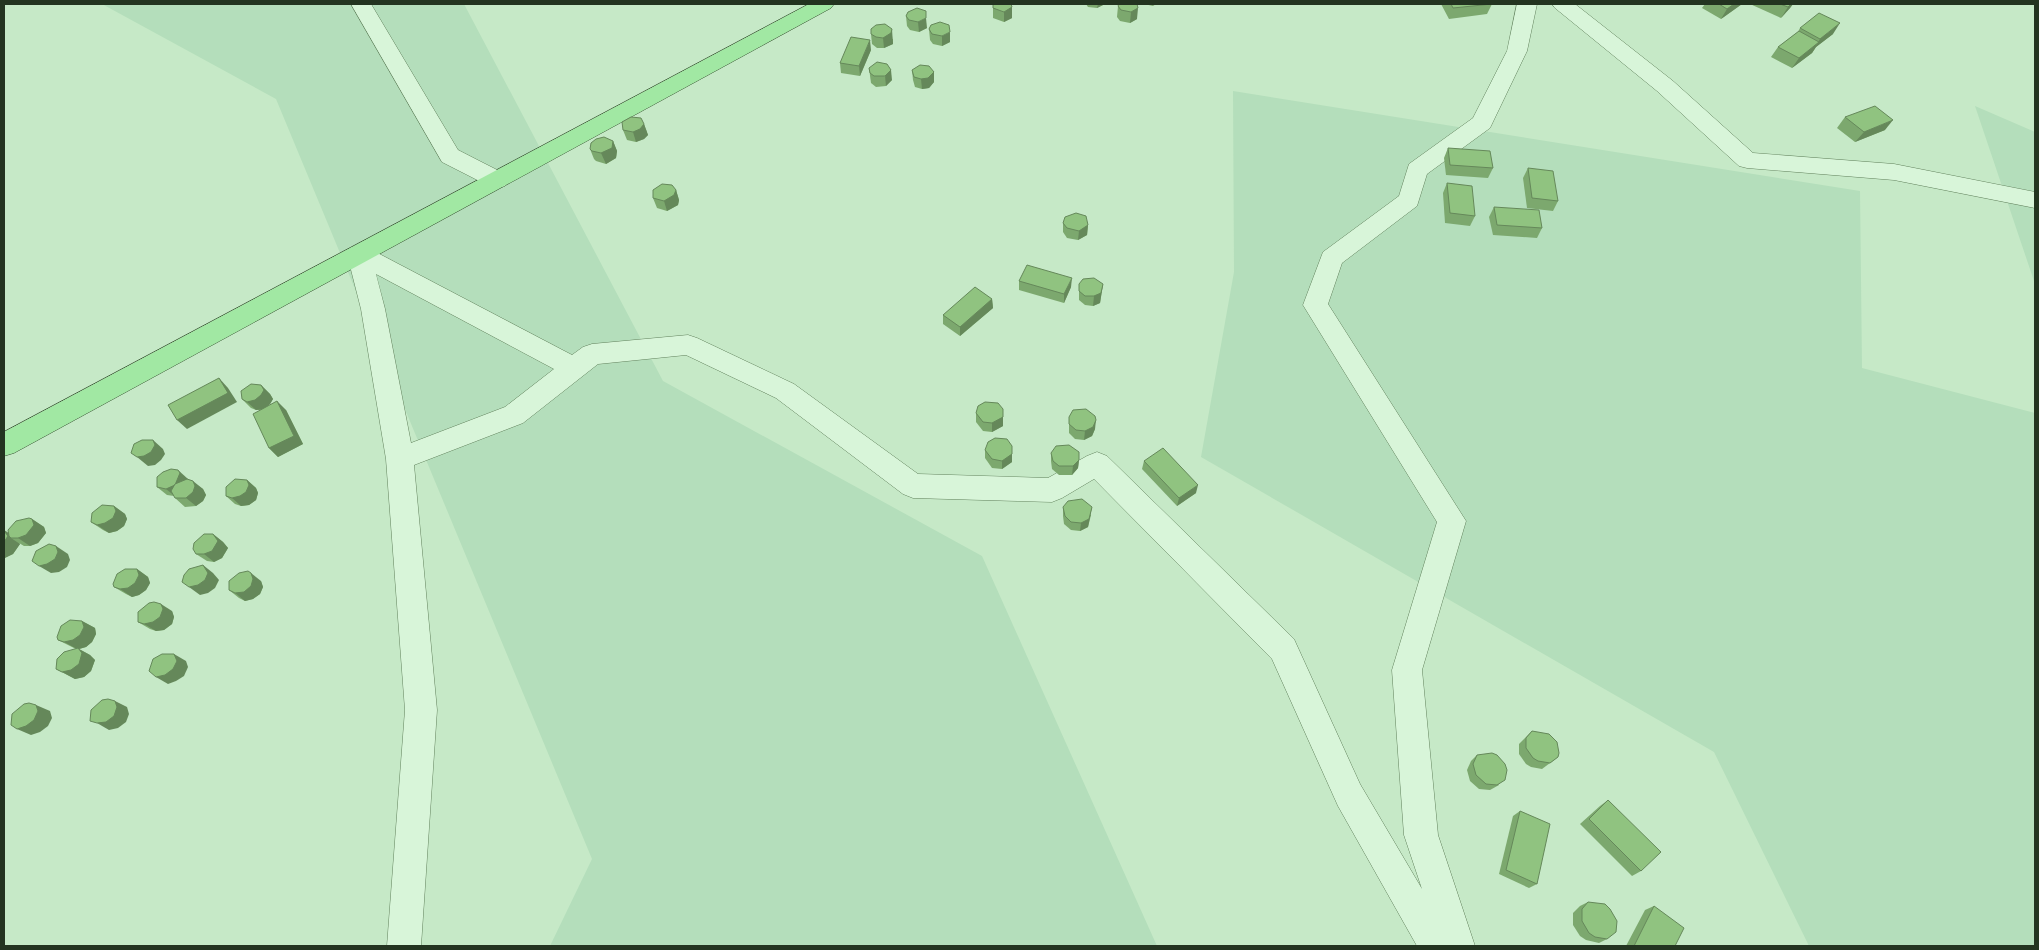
<svg xmlns="http://www.w3.org/2000/svg" width="2039" height="950" font-family="'Times New Roman',serif">
	<style>
		.farmland { fill: #b4debb }
		.lines { fill: none; stroke-linecap: round; stroke-linejoin: round }
		.minor-casing { stroke: #62825d; stroke-width: 1 }
		.major-casing { stroke: #375031; stroke-width: 1 }
		.minor { fill: #d8f5d9; fill-rule: evenodd }
		.major { fill: #a1e8a3; fill-rule: evenodd }
		.wall { fill: #7ca86e }
		.shaded-wall { fill: #65885a }
		.building { fill: #90c380; stroke: #65885a }
	</style>
	<rect width="100%" height="100%" fill="#c6e9c7"/>
	<g class="farmland">
		<polygon points="102,4 464,4 663,381 982,556 1157,946 550,946 592,859 276,99"/>
		<polygon points="1233,91 1860,191 1862,368 2035,413 2035,946 1809,946 1714,752 1201,457 1234,272"/>
		<polygon points="1975,106 2035,132 2035,284"/>
	</g>
	<g class="lines">
		<defs>
			<g id="minor">
				<polygon points="351,4 371,4 458,150 505,174 508,180 505,186 497,188 489,186 442,162"/>
				<path d="M1517,4h20l-10,47 -37,77 -63,46 -10,32 -75,57 -14,41 138,217 -44,149 16,165 37,111h-58l-79,-140 -66,-147 -178,-180 -32,19 -10,4 -139,-4 -10,-4 -127,-96 -90,-43 -88,9 -75,59 -109,42 23,245 -16,236h-34l18,-236 -19,-251 -25,-150 -14,-55 3,-6 9,-3 9,3 204,107 11,-8 9,-3 96,-9 9,3 97,46 124,90 130,4 39,-22 10,-4 10,4 187,183 66,145 62,105 -18,-54 -12,-165 45,-148 -134,-217 20,-53 76,-56 10,-32 64,-46 34,-67zM376,274l178,95 -49,38 -94,36 -26,-134z"/>
				<polygon points="1552,4 1575,4 1673,81 1753,153 1894,164 2035,192 2035,208 1894,180 1747,168 1739,166 1657,91 1555,8"/>
			</g>
			<polygon id="major" points="809,4 834,4 831,8 14,453 4,456 4,432"/>
		</defs>
		<use href="#minor" class="minor-casing"/>
		<use href="#major" class="major-casing"/>
		<use href="#minor" class="minor"/>
		<use href="#major" class="major"/>
	</g>
	<g class="wall">
		<polygon points="1086,4 1105,4 1097,8 1088,7"/>
		<polygon points="1137,4 1137,19 1130,23 1120,21 1117,17 1118,6"/>
		<polygon points="1144,4 1156,4 1153,6"/>
		<polygon points="1441,4 1492,4 1487,14 1449,19"/>
		<polygon points="1705,4 1742,4 1721,19 1702,8"/>
		<polygon points="1750,4 1793,4 1790,8 1781,18"/>
		<polygon points="1012,7 1012,18 1004,22 993,18 993,8"/>
		<polygon points="908,12 927,28 919,32 910,30 907,26 906,16"/>
		<polygon points="931,25 950,42 942,46 933,44 930,40 929,29"/>
		<polygon points="1800,28 1833,34 1816,47 1812,53 1792,68 1771,57 1778,47 1798,32"/>
		<polygon points="871,34 893,39 893,44 884,48 877,48 872,44"/>
		<polygon points="871,50 860,76 841,73 840,63"/>
		<polygon points="869,68 892,80 886,86 876,87 871,83"/>
		<polygon points="912,70 934,82 929,88 922,89 915,87 913,80"/>
		<polygon points="1845,117 1885,130 1855,142 1837,128"/>
		<polygon points="644,124 648,135 644,139 636,142 627,140 623,130"/>
		<polygon points="613,141 617,151 616,158 606,164 596,161 594,159 590,149"/>
		<polygon points="1448,148 1493,168 1488,178 1446,175 1444,158"/>
		<polygon points="1528,168 1558,201 1553,211 1527,208 1523,178"/>
		<polygon points="1447,183 1475,216 1470,226 1445,223 1443,193"/>
		<polygon points="676,190 679,200 678,205 667,211 657,208 653,198"/>
		<polygon points="1494,207 1542,228 1537,238 1493,235 1489,217"/>
		<polygon points="1063,223 1088,225 1087,235 1078,240 1067,238 1063,232"/>
		<polygon points="1019,281 1071,287 1064,303 1019,290"/>
		<polygon points="1079,284 1103,284 1100,303 1093,306 1085,305 1079,300"/>
		<polygon points="992,299 993,308 960,336 943,324 943,315"/>
		<polygon points="261,385 270,394 273,399 270,404 267,406 286,410 303,444 278,457 269,448 261,410 256,410 251,408 242,399"/>
		<polygon points="976,413 1003,418 1003,426 992,432 983,431 976,422"/>
		<polygon points="1069,417 1095,429 1092,436 1084,440 1075,439 1069,433"/>
		<polygon points="985,450 1012,462 1002,469 992,468 985,458"/>
		<polygon points="1051,453 1079,460 1078,468 1072,475 1059,475 1052,469 1051,461"/>
		<polygon points="1144,461 1196,493 1177,506 1142,469"/>
		<polygon points="188,479 203,489 206,495 203,501 196,506 185,507 175,498 174,496 167,495 157,487"/>
		<polygon points="247,480 256,488 258,493 256,500 249,505 241,506 235,504 226,496"/>
		<polygon points="114,506 125,514 127,519 124,526 117,531 109,533 103,530 91,522"/>
		<polygon points="1063,507 1091,515 1088,527 1080,531 1071,530 1064,524 1063,516"/>
		<polygon points="32,519 44,527 46,533 38,543 30,546 24,546 19,543 20,544 13,554 4,558 4,530 8,533"/>
		<polygon points="213,534 223,542 228,548 222,558 214,562 207,561 196,554"/>
		<polygon points="137,569 148,577 150,583 146,590 139,595 132,597 126,594 114,587"/>
		<polygon points="261,581 263,587 260,594 253,599 245,601 239,598 229,590"/>
		<polygon points="172,611 174,617 172,624 164,630 156,631 150,629 138,622"/>
		<polygon points="82,621 95,628 96,634 92,642 86,647 79,649 90,655 95,660 91,671 84,677 75,679 56,669 76,649 58,640"/>
		<polygon points="1532,731 1558,757 1542,769 1531,767 1526,764 1519,754 1519,744"/>
		<polygon points="1477,755 1499,785 1490,790 1479,789 1470,781 1467,770 1471,761"/>
		<polygon points="1608,800 1641,871 1632,876 1580,824 1600,806"/>
		<polygon points="1520,811 1537,884 1529,888 1499,874 1513,816"/>
		<polygon points="1588,902 1607,939 1599,943 1586,940 1580,936 1573,925 1573,913 1580,906"/>
		<polygon points="1654,906 1675,946 1626,946 1645,910"/>
	</g>
	<g class="shaded-wall">
		<polygon points="1098,4 1105,4 1097,8"/>
		<polygon points="1734,4 1742,4 1721,19 1727,9"/>
		<polygon points="1791,4 1793,4 1790,8 1781,18 1788,7"/>
		<polygon points="1012,7 1012,18 1004,22 1004,12"/>
		<polygon points="1138,8 1137,19 1130,23 1131,12"/>
		<polygon points="926,18 927,28 919,32 918,22"/>
		<polygon points="1840,23 1833,34 1816,47 1812,53 1792,68 1799,58 1817,44 1820,39"/>
		<polygon points="892,29 893,44 884,48 883,38"/>
		<polygon points="950,32 950,42 942,46 942,36"/>
		<polygon points="870,40 871,50 860,76 859,66"/>
		<polygon points="891,70 892,80 886,86 885,76"/>
		<polygon points="934,72 934,82 929,88 922,89 921,79"/>
		<polygon points="1893,120 1885,130 1855,142 1864,132"/>
		<polygon points="644,124 648,135 644,139 636,142 633,132"/>
		<polygon points="613,141 617,151 616,158 606,164 601,153"/>
		<polygon points="676,190 679,200 678,205 667,211 664,201"/>
		<polygon points="1088,225 1087,235 1078,240 1079,231"/>
		<polygon points="1072,278 1071,287 1064,303 1064,294"/>
		<polygon points="1103,284 1100,303 1093,306 1094,296"/>
		<polygon points="992,299 993,308 960,336 960,327"/>
		<polygon points="219,378 228,388 237,402 187,429 177,420"/>
		<polygon points="261,385 270,394 273,399 270,404 264,409 256,410 247,402"/>
		<polygon points="277,401 286,410 303,444 278,457 269,448"/>
		<polygon points="1003,409 1003,426 992,432 992,423"/>
		<polygon points="1096,420 1095,429 1092,436 1084,440 1085,431"/>
		<polygon points="153,440 163,449 165,454 161,460 155,465 148,466 137,457"/>
		<polygon points="1012,446 1012,462 1002,469 1002,461"/>
		<polygon points="1079,460 1078,468 1072,475 1073,466"/>
		<polygon points="178,470 188,479 190,482 176,497 166,489"/>
		<polygon points="247,480 256,488 258,493 256,500 249,505 241,506 232,498"/>
		<polygon points="193,481 203,489 206,495 203,501 196,506 186,498"/>
		<polygon points="1198,485 1196,493 1177,506 1179,498"/>
		<polygon points="114,506 125,514 127,519 124,526 117,531 109,533 97,525"/>
		<polygon points="1092,507 1088,527 1080,531 1081,523"/>
		<polygon points="32,519 44,527 46,533 38,543 30,546 18,538"/>
		<polygon points="4,530 16,538 11,538 20,544 13,554 5,558 4,557"/>
		<polygon points="213,534 223,542 228,548 222,558 214,562 204,554"/>
		<polygon points="56,546 68,554 70,560 67,567 59,572 51,573 39,566"/>
		<polygon points="203,565 213,573 219,580 215,588 208,593 200,595 189,587"/>
		<polygon points="137,569 148,577 150,583 146,590 139,595 132,597 120,589"/>
		<polygon points="251,573 261,581 263,587 260,594 253,599 245,601 235,593"/>
		<polygon points="161,604 172,611 174,617 172,624 164,630 156,631 144,624"/>
		<polygon points="82,621 95,628 96,634 92,642 86,647 79,649 90,655 95,660 91,671 84,677 75,679 62,672 77,649 64,642"/>
		<polygon points="174,654 186,661 188,667 184,676 176,681 168,684 156,677"/>
		<polygon points="115,701 127,707 129,714 126,722 118,728 109,730 97,723"/>
		<polygon points="36,705 50,711 52,718 48,726 40,732 31,735 17,729"/>
	</g>
	<g class="building">
		<polygon points="993,4 1011,4 1012,7 1004,12 993,8"/>
		<polygon points="1119,4 1137,4 1138,8 1131,12 1121,10 1118,6"/>
		<polygon points="1451,4 1492,4 1453,8"/>
		<polygon points="1719,4 1734,4 1727,9"/>
		<polygon points="1780,4 1791,4 1788,7"/>
		<polygon points="917,8 926,11 926,18 918,22 909,20 906,16 908,12"/>
		<polygon points="1819,13 1840,23 1820,39 1800,28"/>
		<polygon points="940,22 949,25 950,32 942,36 932,34 929,29 931,25"/>
		<polygon points="885,24 892,29 891,33 883,38 876,37 871,34 871,29 876,25"/>
		<polygon points="1799,31 1819,42 1799,58 1778,47"/>
		<polygon points="851,37 870,40 859,66 840,63"/>
		<polygon points="877,62 887,64 891,70 885,76 874,76 870,73 869,68"/>
		<polygon points="920,65 929,66 934,72 928,78 921,79 914,77 912,70"/>
		<polygon points="1875,106 1893,120 1864,132 1845,117"/>
		<polygon points="631,117 641,118 644,124 640,129 633,132 623,130 622,122"/>
		<polygon points="604,137 613,141 612,148 601,153 592,151 590,149 591,143 596,139"/>
		<polygon points="1448,148 1490,151 1493,168 1450,165"/>
		<polygon points="1528,168 1553,171 1558,201 1532,198"/>
		<polygon points="1447,183 1472,186 1475,216 1450,213"/>
		<polygon points="662,184 672,185 676,190 674,195 664,201 653,198 653,190"/>
		<polygon points="1494,207 1539,210 1542,228 1497,225"/>
		<polygon points="1076,213 1086,216 1088,225 1079,231 1067,228 1063,223 1065,217"/>
		<polygon points="1027,265 1072,278 1064,294 1019,281"/>
		<polygon points="1094,278 1103,284 1101,293 1094,296 1085,296 1079,291 1079,284 1083,279"/>
		<polygon points="975,287 992,299 960,327 943,315"/>
		<polygon points="219,378 228,393 177,420 168,405"/>
		<polygon points="251,384 261,385 264,390 261,395 255,400 247,402 242,399 241,391"/>
		<polygon points="277,401 294,436 269,448 253,414"/>
		<polygon points="985,402 998,403 1003,409 1003,417 992,423 983,422 976,413 978,406"/>
		<polygon points="1086,409 1095,416 1096,420 1093,427 1085,431 1076,430 1069,424 1069,417 1073,410"/>
		<polygon points="995,438 1007,439 1012,446 1012,454 1002,461 992,459 985,450 988,442"/>
		<polygon points="142,440 153,440 155,445 151,452 144,456 137,457 131,453 134,444"/>
		<polygon points="1069,445 1079,452 1079,460 1073,466 1059,466 1053,461 1051,453 1056,446"/>
		<polygon points="1163,448 1198,485 1179,498 1144,461"/>
		<polygon points="171,469 178,470 180,473 175,485 166,489 157,487 157,477 163,472"/>
		<polygon points="187,479 193,481 195,486 193,492 186,498 175,498 171,491 175,484"/>
		<polygon points="235,479 247,480 249,485 246,492 240,496 232,498 226,496 226,487"/>
		<polygon points="1082,499 1092,507 1089,519 1081,523 1071,522 1065,516 1063,507 1068,501"/>
		<polygon points="102,505 114,506 116,511 113,518 105,523 97,525 91,522 92,513"/>
		<polygon points="29,518 32,519 34,525 26,535 18,538 11,538 9,536 8,530 16,521"/>
		<polygon points="4,531 8,536 4,542"/>
		<polygon points="204,534 213,534 218,541 212,551 204,554 196,554 193,549 194,543"/>
		<polygon points="49,544 56,546 58,552 55,559 47,564 39,566 32,561 36,551"/>
		<polygon points="203,565 208,573 205,580 198,585 189,587 182,582 184,575 189,569"/>
		<polygon points="125,569 137,569 139,575 135,583 128,588 120,589 114,587 113,584 117,574"/>
		<polygon points="248,571 251,573 253,579 251,586 244,592 235,593 229,590 229,581 239,573"/>
		<polygon points="154,602 161,604 163,609 160,617 153,622 144,624 138,622 138,612 149,603"/>
		<polygon points="70,620 82,621 84,627 80,635 73,640 64,642 58,640 57,637 61,626"/>
		<polygon points="78,648 82,653 79,664 71,670 62,672 56,669 57,659 64,652"/>
		<polygon points="162,654 174,654 177,661 173,669 165,675 156,677 149,671 153,659"/>
		<polygon points="108,699 115,701 117,707 114,716 106,722 97,723 90,721 91,710 102,700"/>
		<polygon points="29,703 36,705 38,711 34,720 26,726 17,729 11,725 12,714 24,704"/>
		<polygon points="1532,731 1549,734 1557,742 1559,753 1558,757 1550,763 1538,761 1533,758 1526,748 1526,738"/>
		<polygon points="1492,753 1497,755 1505,764 1507,770 1505,780 1497,785 1486,784 1476,775 1473,764 1477,755"/>
		<polygon points="1608,800 1661,852 1641,871 1589,819"/>
		<polygon points="1520,811 1550,824 1537,884 1506,870"/>
		<polygon points="1588,902 1605,904 1610,909 1617,921 1616,932 1607,939 1595,937 1589,933 1582,921 1582,909"/>
		<polygon points="1654,906 1684,928 1675,946 1634,946"/>
	</g>
	<rect width="2039" height="950" fill="none" stroke="#233420" stroke-width="10"/>
</svg>
